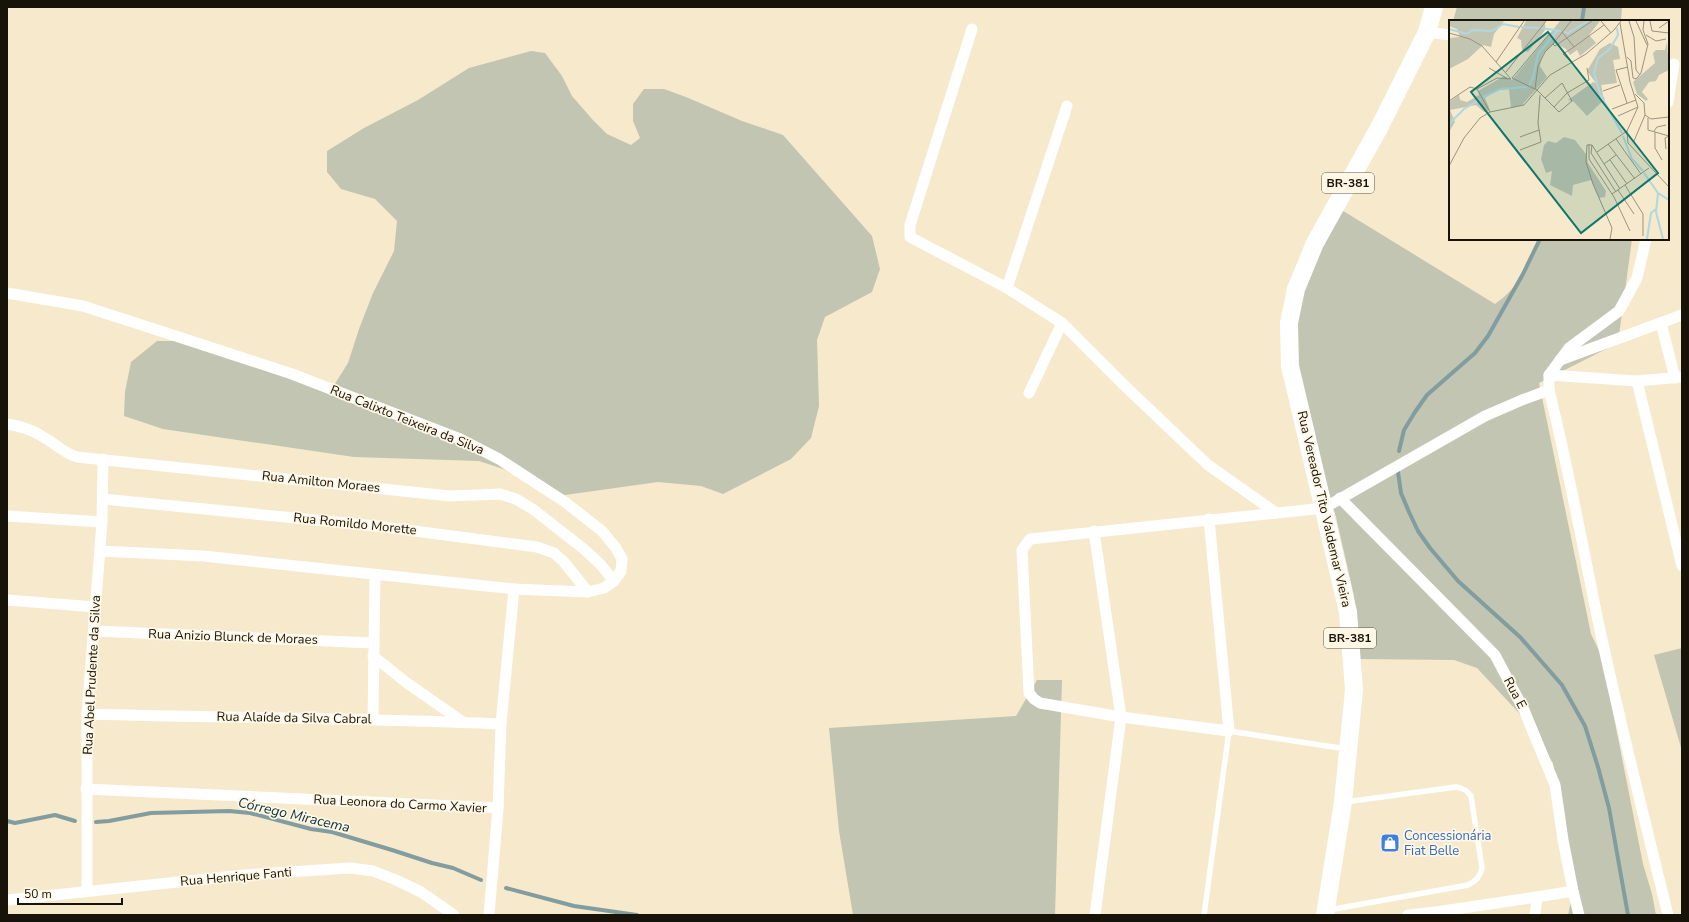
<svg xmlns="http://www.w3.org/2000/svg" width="1689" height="922" font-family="'Nunito Sans',sans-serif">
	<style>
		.green { fill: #c2c5b1 }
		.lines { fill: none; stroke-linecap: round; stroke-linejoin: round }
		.stream { stroke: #829da0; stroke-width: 4 }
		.lane { stroke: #fff; stroke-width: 5.5 }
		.street { stroke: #fff; stroke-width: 11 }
		.primary { stroke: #fff; stroke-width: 18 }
		.labels { text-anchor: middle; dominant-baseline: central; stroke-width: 3.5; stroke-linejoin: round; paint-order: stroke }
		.shield { fill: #fff7e6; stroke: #5d574b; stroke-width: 1 }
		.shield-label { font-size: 12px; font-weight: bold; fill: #181309 }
		.street-label { font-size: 13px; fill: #181309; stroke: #fff7e6 }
		.shop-label { font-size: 13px; fill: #366cbe; stroke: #fff7e6; text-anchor: start }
		.water-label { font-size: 14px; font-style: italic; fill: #0a3238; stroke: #fff7e6 }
		.inset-river { fill: none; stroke: #afd8e0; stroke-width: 2 }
		.inset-road { fill: none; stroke: #9d937e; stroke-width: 1 }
		.view { fill: #0f766e; fill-opacity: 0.15; stroke: #0f766e; stroke-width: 2 }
		.inset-edge { fill: none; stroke: #181309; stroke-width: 2 }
	</style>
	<rect width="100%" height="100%" fill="#f6e9cc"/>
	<g class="green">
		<polygon points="1457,7 1622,7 1621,21 1453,21"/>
		<polygon points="531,51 545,53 562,76 572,96 592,119 607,134 631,145 640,138 633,121 633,104 644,89 664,89 686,97 742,121 783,135 872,236 880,269 872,292 825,317 817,340 819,406 811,438 791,459 723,494 701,486 658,482 558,496 534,479 479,461 354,457 163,429 124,416 125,392 131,362 157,341 192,341 333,387 348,363 359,329 373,293 394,251 397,221 375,199 341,189 327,172 327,151 364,128 418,100 469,68"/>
		<path d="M1340,209l155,95c22,-15 37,-41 46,-65h91l-14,104 -79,40 52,251 11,23 41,207 9,30 4,21h-88l5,-23 -20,-129 -35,-51 -41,-44 -23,-8 -94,-1 -6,-63 -18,-79 -33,-113 -12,-53 3,-42z"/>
		<polygon points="1682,648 1682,751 1654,655"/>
		<polygon points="1037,680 1062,680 1055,915 853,915 839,831 829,728 1016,716"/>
	</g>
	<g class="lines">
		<g class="stream">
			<polyline points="1582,21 1584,7"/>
			<polyline points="1399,451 1404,430 1415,412 1427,395 1475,353 1488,336 1523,274 1540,239"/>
			<polyline points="1398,472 1401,493 1409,512 1418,531 1430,548 1458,581 1520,637 1562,685 1585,726 1598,767 1609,808 1628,915"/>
			<polyline points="7,821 15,823 55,815 75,821"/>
			<polyline points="96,822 109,821 151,813 229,811 250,813 311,829 332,832 392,850 432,863 453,868 481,880"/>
			<polyline points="506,888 574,906 637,915"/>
		</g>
		<g class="lane">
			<path d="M1329,910l139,-25c8,-4 12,-8 14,-17l-11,-72c-4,-6 -8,-8 -15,-9l-111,15"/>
			<polyline points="1204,915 1229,731 1346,749"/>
		</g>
		<g class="street">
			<polyline points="972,29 910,225 910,237 1007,288 1062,323 1125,386 1208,465 1275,512"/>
			<polyline points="1427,32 1450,35"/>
			<polyline points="1668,102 1674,64"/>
			<polyline points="1007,288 1067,106"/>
			<polyline points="7,293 83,306 185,339 292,374 460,439 499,459 565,502 602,531 616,548 622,559 621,571 614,581 604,588 588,592 514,589 203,556 100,551"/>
			<polyline points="1661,323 1675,378"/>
			<polyline points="1560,360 1682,315"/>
			<polyline points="1549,375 1637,381 1682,377"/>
			<polyline points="1637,381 1682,566"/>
			<polyline points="1549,390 1549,375 1569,348 1619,311 1637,278 1646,239"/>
			<polyline points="1029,393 1062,323"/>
			<path d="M7,424c14,2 26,6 38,14 12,7 19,15 32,19l373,39 50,-2 16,5 18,11 51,40 15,14 14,17"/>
			<polyline points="1340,498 1495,655 1524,710 1555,785 1563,840 1573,891 1537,897 1535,915"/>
			<polyline points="103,499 376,526 537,547 554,553 564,562 588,592"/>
			<polyline points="7,516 102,522"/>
			<path d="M1209,519l20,212 -108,-14 -81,-14 -6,-4 -5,-6 -7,-143 8,-11 294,-31 161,-92 37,-16 27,-10c19,76 33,153 49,231 21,98 46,196 70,294"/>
			<polyline points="1094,531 1121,717 1095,915"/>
			<polyline points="7,600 95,607"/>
			<polyline points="94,631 373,643"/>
			<polyline points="373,656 407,683 463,722"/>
			<path d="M87,714c138,4 276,4 414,10"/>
			<polyline points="373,719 375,575"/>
			<polyline points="86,789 498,808"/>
			<polyline points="87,891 87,714 102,522 103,459"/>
			<polyline points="1573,891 1579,915"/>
			<polyline points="7,900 244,875 350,868 373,871 396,880 421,892 454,915"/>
			<polyline points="1436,912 1537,897"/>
			<polyline points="489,915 498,808 501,724 514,589"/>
			<polyline points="1408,915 1436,912 1436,915"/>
		</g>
		<polyline class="primary" points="1325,915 1343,802 1354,690 1348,612 1290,366 1289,323 1296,289 1315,243 1379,128 1427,32 1434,7"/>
	</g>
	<defs>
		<symbol id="shop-square" viewBox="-11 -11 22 22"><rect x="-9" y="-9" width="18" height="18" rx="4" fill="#3f7fe0" stroke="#fff7e6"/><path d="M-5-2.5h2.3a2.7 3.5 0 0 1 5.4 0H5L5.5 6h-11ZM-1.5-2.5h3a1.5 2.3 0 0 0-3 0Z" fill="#fff"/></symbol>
	</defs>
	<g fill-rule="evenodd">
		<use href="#shop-square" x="1379" y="832" width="22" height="22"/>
	</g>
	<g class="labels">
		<g class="shield">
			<rect x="1322" y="173" width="52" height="20" rx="3"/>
			<rect x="1324" y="628" width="52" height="20" rx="3"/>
		</g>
		<g class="shield-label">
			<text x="1348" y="183">BR-381</text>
			<text x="1350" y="638">BR-381</text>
		</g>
		<g class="street-label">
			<text transform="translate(407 420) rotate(22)">Rua Calixto Teixeira da Silva</text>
			<text transform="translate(321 482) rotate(6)">Rua Amilton Moraes</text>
			<text transform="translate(1324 509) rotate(77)">Rua Vereador Tito Valdemar Vieira</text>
			<text transform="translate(355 524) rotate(6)">Rua Romildo Morette</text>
			<text transform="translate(233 637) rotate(2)">Rua Anizio Blunck de Moraes</text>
			<text transform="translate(92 675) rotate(-87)">Rua Abel Prudente da Silva</text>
			<text transform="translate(1515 693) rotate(62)">Rua E</text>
			<text transform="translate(294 718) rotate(1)">Rua Alaíde da Silva Cabral</text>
			<text transform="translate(400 804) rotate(3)">Rua Leonora do Carmo Xavier</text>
			<text transform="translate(236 877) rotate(-5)">Rua Henrique Fanti</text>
		</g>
		<g class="shop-label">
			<text x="1404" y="836">Concessionária<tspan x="1404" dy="15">Fiat Belle</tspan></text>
		</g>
		<g class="water-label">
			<text transform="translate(294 815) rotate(13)">Córrego Miracema</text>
		</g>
	</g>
	<g transform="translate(1449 20)">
		<rect width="220" height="220" fill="#f6e9cc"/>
		<path d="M0,1h55l-10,13 -3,13 -8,-2 -15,14 -19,10v-31l11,-1 -3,-8 -8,-3zM77,1h19v9l-17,22 -6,-2 -1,-10 -4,-2zM111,1h40l-11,14 7,8 -16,13 -3,-6 -7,5 -4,-6 -11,-6 -12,11 -2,6 -1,6 7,11 -25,28 -11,3 -2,-19 -13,1 -11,8 5,12 -6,2 -8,-7 -26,5 5,12 -6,10v-30l10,-7 1,5 7,2 12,-7 -1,-4 26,-15 8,4zM218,22l2,28 -10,5 -3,6 -7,1 -7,10 6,7 -2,2 -9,-7 -4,-12 22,-19 -2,-10 3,-3h9zM161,23l8,4 2,12 -7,1 4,23 -16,2 -3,-22 5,33 2,3 -18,17 -13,-14 -6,-2 25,-18 3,1 -9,-12 13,-22zM115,117l11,3 11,14 2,9 18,28 -1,6 -6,1 -8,-18 -18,5 -1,11 -22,-11 2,-14 -6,2 -5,-14 3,-14 4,-4 8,2z" fill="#c2c5b1"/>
		<path class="inset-river" d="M72,7l19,1M93,8l19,3M168,8l1,7 -8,14 -12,9 -4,15 7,23 21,37M0,9l18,5 5,-4 20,1 11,-7 16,3M115,12l4,1 20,-12M80,66l4,-8 5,-24 20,-24M34,77l17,-8 27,-2M0,104l15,-15 17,-10M174,116l9,23 11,12M195,153l14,20 11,7M209,173l-2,19 7,27M198,219l4,-26 5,-4"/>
		<path class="inset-road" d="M152,1l10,12M180,1l5,16 2,33 4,5M187,1l11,24M201,1l2,10 17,2M171,3l10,59 8,25 -11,24 1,12 41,44M210,8l10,-7M113,12l12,15 30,-22M0,13l21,6 12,7 29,33M197,15l10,6 10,-2M104,24l18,-23M178,37l4,4 2,17 3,1 5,-6 7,-29 -5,-14 1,-9M47,42l28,-41M122,42l-8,-8 11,-7M40,48l19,11M57,52l40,-51M28,69l20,-11 14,1M86,69l3,-23 7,-14 8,-8 2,2 37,-25M154,71l17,-6M96,78l17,-15 10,18 -13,11 -22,-22 -25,-12 38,-45M0,81l21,-14 7,2 13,23M178,83l-11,-33 12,-3M105,87l13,-14 22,-13 -2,-12M163,89l24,-9M196,95l6,4 18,-2M169,96l20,-9M199,98v12l21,6M205,111l3,-4 9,-2M206,112v16l7,12M71,117l19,-7M167,119l25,35M185,121l11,-26 -1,-12 -9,-9M140,124v15l25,38 16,34M159,124l27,35M143,125l-1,8 25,39M217,129l-1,-11 4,-2M71,130l21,-8 -3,-19 2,-28M148,132l30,-21M161,140l17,24M155,144l12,-9M0,146l15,-28 16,-20 10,-6 34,-7 26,-30 36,-21 28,-24 7,-9M176,165l18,29v22M169,170l16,24M163,174l37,-26M161,219l2,-11 -19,-44 -7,-22 1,-17h5l28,44"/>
		<path class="view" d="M99,12l110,141 -77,60 -110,-141z"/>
		<rect width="220" height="220" class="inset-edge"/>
	</g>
	<rect width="1689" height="922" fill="none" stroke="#181309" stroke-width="16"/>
	<path d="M18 898v6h104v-6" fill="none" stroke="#181309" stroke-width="2"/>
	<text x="24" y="898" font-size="12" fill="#181309" stroke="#fff7e6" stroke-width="3" paint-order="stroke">50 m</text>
</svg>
